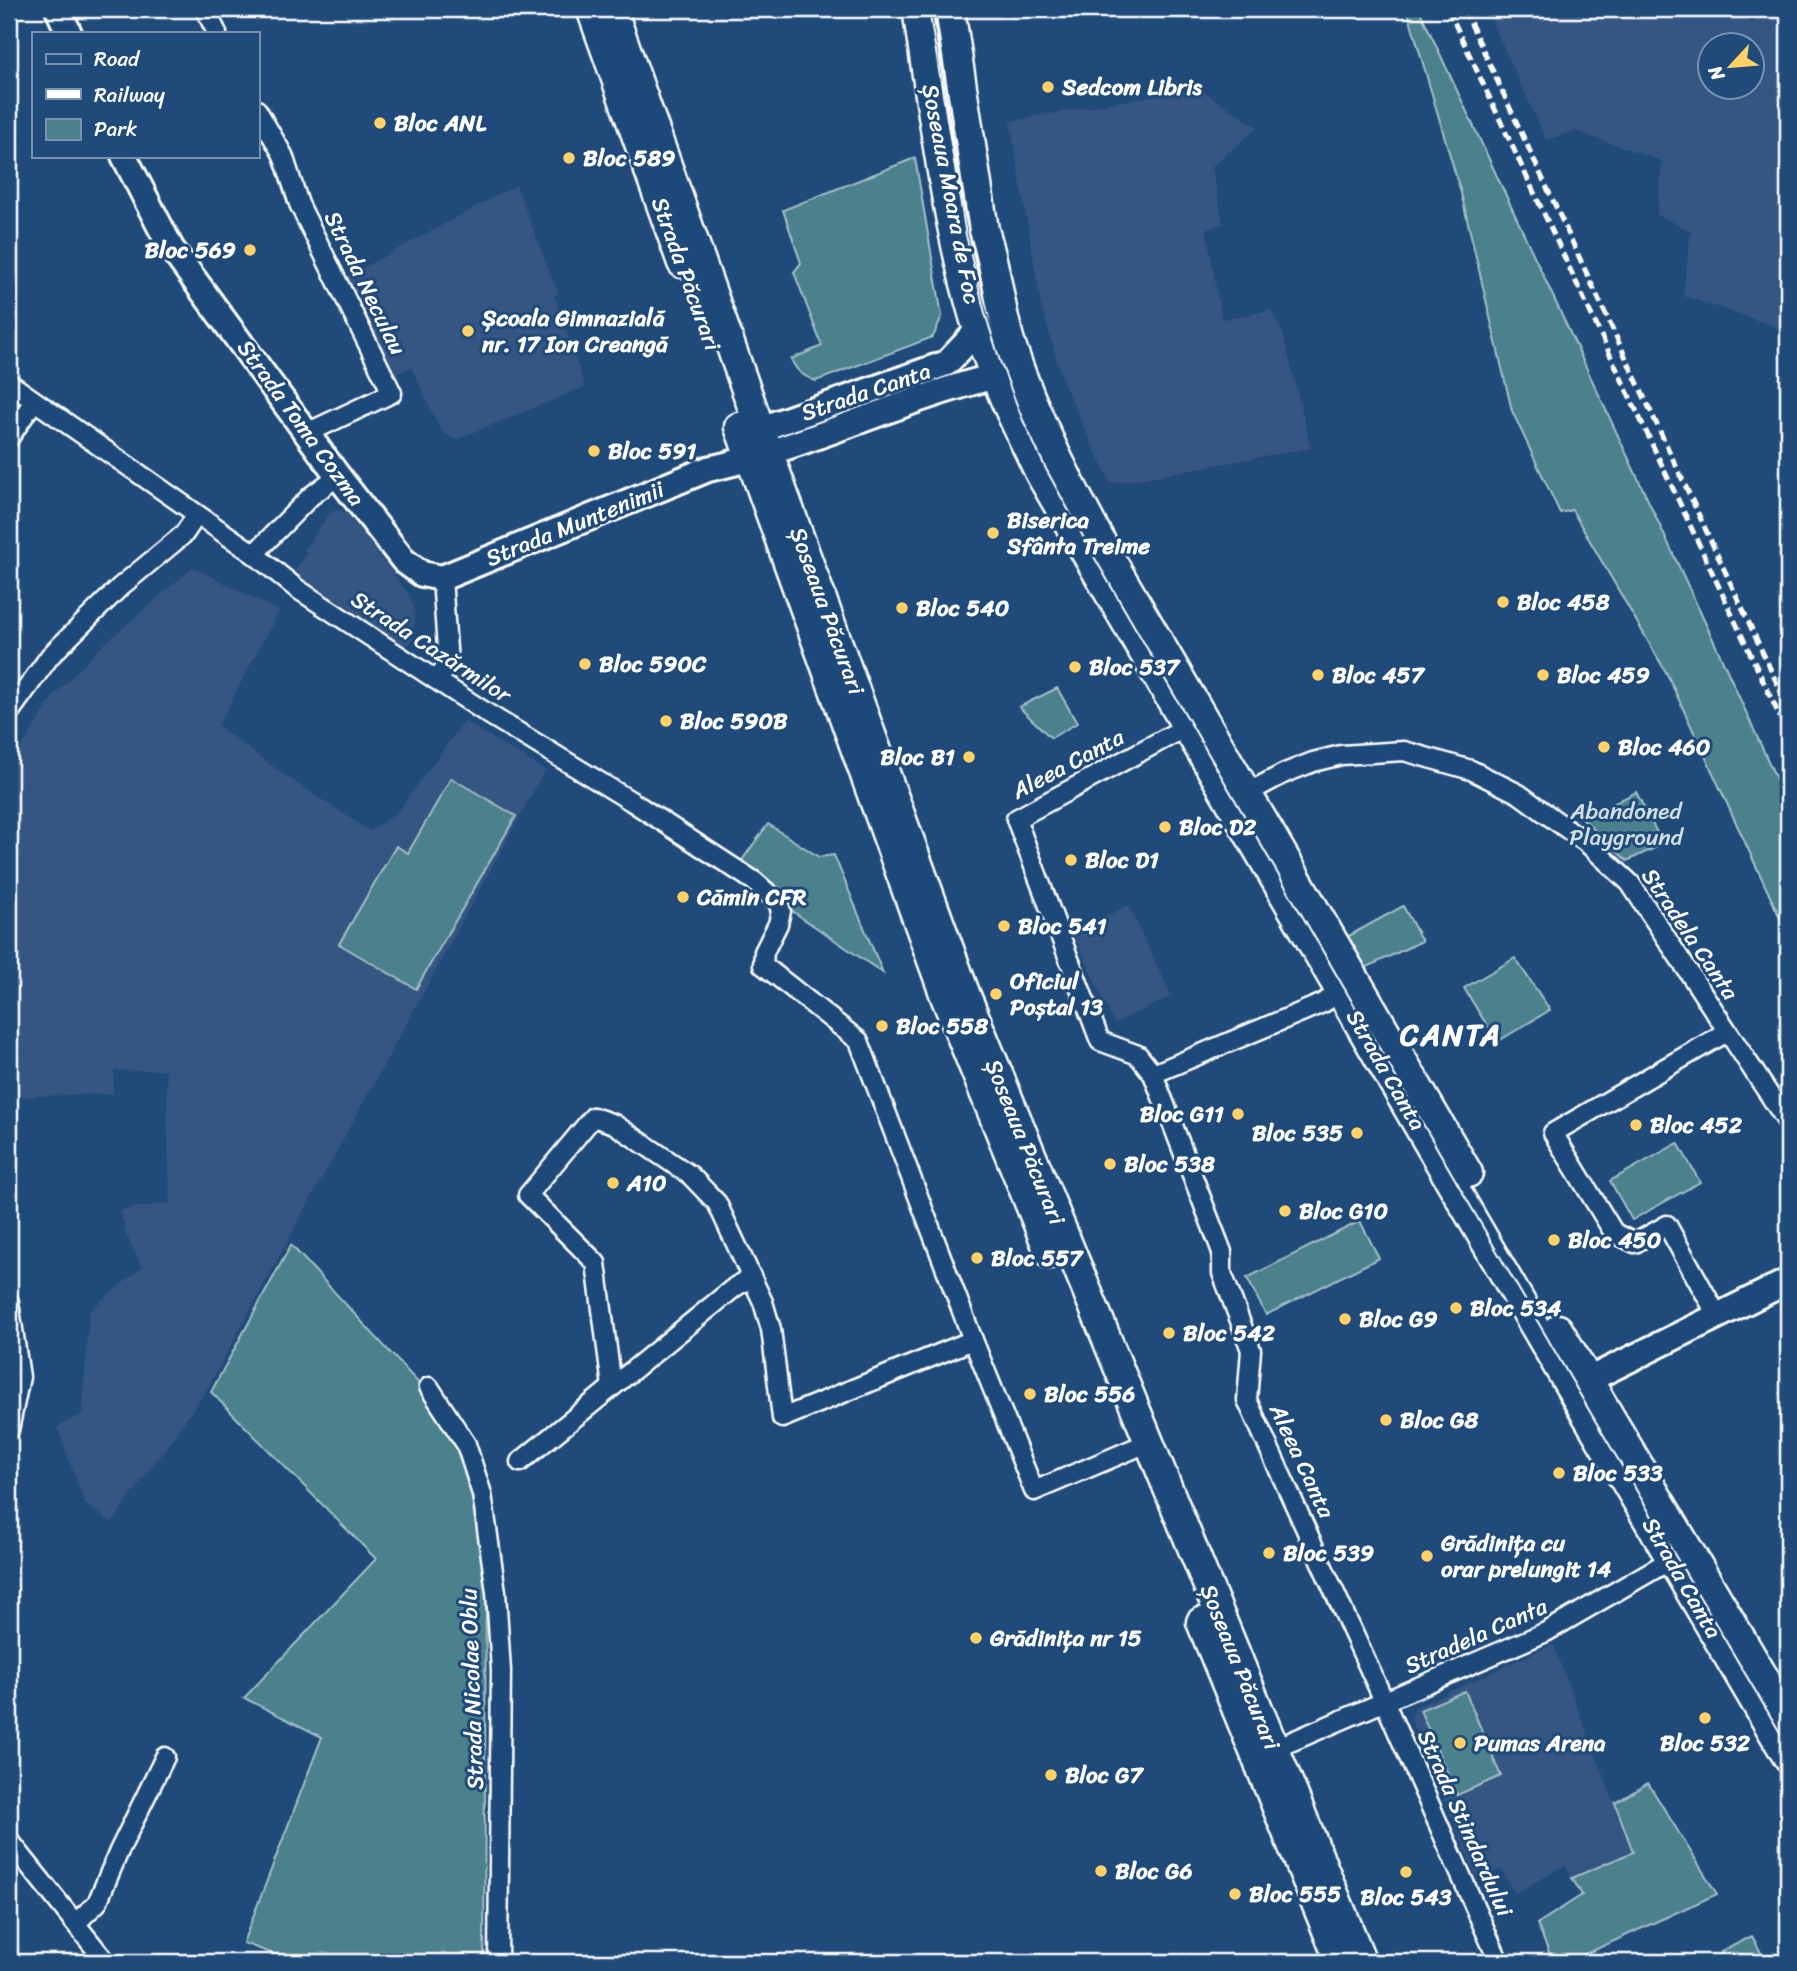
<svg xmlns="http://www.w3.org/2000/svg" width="1797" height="1971" font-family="Sriracha,sans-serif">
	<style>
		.built { fill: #355582; fill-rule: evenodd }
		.green { fill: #4c808d; stroke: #a6c0c6; stroke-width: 2 }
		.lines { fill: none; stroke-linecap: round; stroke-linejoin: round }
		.street-casing { stroke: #fff; stroke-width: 23 }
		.secondary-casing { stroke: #fff; stroke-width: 30 }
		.primary-casing { stroke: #fff; stroke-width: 33 }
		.street { stroke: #1f4a7a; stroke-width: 18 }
		.secondary { stroke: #1f4a7a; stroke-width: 24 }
		.primary { stroke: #1f4a7a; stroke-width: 28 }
		.tram { stroke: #fff; stroke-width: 2 }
		.rail { stroke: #fff; stroke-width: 5; stroke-dasharray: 10 5; stroke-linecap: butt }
		.poi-dot { fill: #ffd166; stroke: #1f4a7a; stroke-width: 2.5 }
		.labels { text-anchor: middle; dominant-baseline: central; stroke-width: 6; stroke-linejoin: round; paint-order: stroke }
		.poi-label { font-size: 23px; font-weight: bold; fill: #fff; stroke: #1f4a7a; text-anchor: start }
		.street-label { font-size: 23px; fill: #fff; stroke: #1f4a7a }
		.park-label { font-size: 23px; fill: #d2dfe2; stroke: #1f4a7a }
		.district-label { font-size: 30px; font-weight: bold; letter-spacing: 2px; fill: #fff; stroke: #1f4a7a }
	</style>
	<rect width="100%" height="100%" fill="#1f4a7a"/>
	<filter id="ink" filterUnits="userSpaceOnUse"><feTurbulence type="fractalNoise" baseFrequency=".0143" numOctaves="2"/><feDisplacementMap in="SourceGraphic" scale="14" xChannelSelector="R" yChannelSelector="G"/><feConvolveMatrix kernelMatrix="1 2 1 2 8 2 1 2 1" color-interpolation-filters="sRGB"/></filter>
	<g filter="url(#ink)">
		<g class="built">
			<path d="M1486,9h302v336l-11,-18 -94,-31 8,-65 -34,-16 5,-54 -87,-30 -29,9zM1710,46h42v42h-42z"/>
			<polygon points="1191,89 1203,91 1258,127 1212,167 1223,224 1206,229 1222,319 1271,310 1283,333 1311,448 1111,484 1064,385 1041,305 1010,121"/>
			<polygon points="516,185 558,293 554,295 585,387 455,440 441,431 411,367 394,375 390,372 344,278"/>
			<polygon points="337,510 347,513 409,595 414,608 415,619 411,642 401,646 293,574 307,553 304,550 330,512"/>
			<polygon points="193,567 279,611 218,726 289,778 370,831 398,811 464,721 545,770 206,1391 112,1523 85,1504 57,1427 82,1414 89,1311 142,1267 126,1235 120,1210 170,1203 166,1070 114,1071 113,1094 9,1097 9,767 54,695 102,646"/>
			<polygon points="1128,905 1172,996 1114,1024 1073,933"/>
			<polygon points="1553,1644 1633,1852 1572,1878 1566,1865 1514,1894 1502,1869 1478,1880 1411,1721 1414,1708"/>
		</g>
		<g class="green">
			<polygon points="1407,9 1419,9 1717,648 1788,805 1788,935 1667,674 1572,510 1560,513 1512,411 1461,193"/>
			<path d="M915,158l27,158 -9,21 -117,44c-13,-5 -19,-9 -25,-22l31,-13 -28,-74 7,-9 -18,-53z"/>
			<polygon points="1057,688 1077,723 1051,738 1019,707"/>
			<polygon points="451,778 516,816 416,989 339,944 396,846 408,853"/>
			<polygon points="1636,792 1663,844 1627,861 1583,819"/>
			<polygon points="768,824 819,857 834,855 883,973 789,909 794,897 740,863"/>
			<polygon points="1403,906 1422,941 1359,971 1343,939"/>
			<polygon points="1515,958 1550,1010 1497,1042 1464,988"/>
			<polygon points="1678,1143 1700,1182 1632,1220 1610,1181"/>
			<polygon points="1360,1221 1379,1258 1266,1315 1247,1278"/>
			<polygon points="291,1245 424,1389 458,1440 473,1496 486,1589 484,1962 296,1962 243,1943 322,1737 244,1698 376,1559 211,1392"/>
			<polygon points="1465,1691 1501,1776 1457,1795 1420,1710"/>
			<polygon points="1648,1783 1717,1894 1568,1962 1553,1962 1537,1924 1582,1895 1572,1878 1633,1852 1615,1803"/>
			<polygon points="1752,1936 1766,1962 1726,1962 1721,1952"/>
		</g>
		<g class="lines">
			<defs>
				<g id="street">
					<polyline points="205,9 217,33"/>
					<polyline points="257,110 283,155 299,204 392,393 307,433"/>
					<polyline points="9,383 254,554 296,588 485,712 631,801 754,881 778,902 781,911 778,924 764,952 763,965 859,1041 973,1340 1034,1491 1147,1443"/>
					<polyline points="9,438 34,401"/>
					<polyline points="254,554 311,496 338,476"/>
					<polyline points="438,680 448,663 442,578"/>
					<polyline points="9,713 50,656 120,587 184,534 197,515"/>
					<polyline points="1249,792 1285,773 1313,762 1341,755 1404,751 1471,770 1519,794 1588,844 1630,883 1788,1123"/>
					<polyline points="1349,986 1323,1003 1153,1074 1222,1252 1222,1273 1251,1350 1247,1400 1385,1703 1499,1962"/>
					<polyline points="1153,1074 1138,1055 1100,1041 1016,819 1186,727"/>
					<polyline points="9,1302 20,1377 9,1430"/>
					<polyline points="1717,1315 1667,1225 1635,1243 1614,1233 1553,1133 1727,1032"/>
					<polyline points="429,1387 466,1444 482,1494 496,1592 501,1671 498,1962"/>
					<polyline points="612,1387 596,1263 528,1195 593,1117 614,1124 690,1175 717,1203 763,1302 771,1329 782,1418 973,1340"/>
					<polyline points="520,1462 735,1287 751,1277"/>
					<polyline points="1274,1749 1546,1632 1679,1555"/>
					<polyline points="9,1840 106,1962"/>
					<polyline points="76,1923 97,1903 119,1851 165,1757"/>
				</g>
				<g id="secondary">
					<polyline points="58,9 69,33"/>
					<path d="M124,156l47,92 167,228 66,85 18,13 20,4 266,-109c98,-21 190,-69 288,-93l3,-17"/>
					<polyline points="743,435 947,363 979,329"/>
					<polyline points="1572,1388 1788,1281"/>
				</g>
				<g id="primary">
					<polyline points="591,9 682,263"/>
					<polyline points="612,9 760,429 965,993 1362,1962"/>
					<path d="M917,9c16,102 28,208 57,308 16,54 41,106 66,157l531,915 217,369"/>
					<path d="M950,9l34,221c13,38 15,77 27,115 25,75 61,144 99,213l358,615"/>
					<polyline points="739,427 946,999 1050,1254"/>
					<polyline points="1558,1329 1788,1718"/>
					<polyline points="1201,1622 1340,1962"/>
				</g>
			</defs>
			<use href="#street" class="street-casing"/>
			<use href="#secondary" class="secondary-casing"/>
			<use href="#primary" class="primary-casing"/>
			<use href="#street" class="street"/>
			<use href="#secondary" class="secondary"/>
			<use href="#primary" class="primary"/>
			<polyline class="tram" points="929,9 966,235 985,313 1000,361 1022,418 1046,469 1097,562 1600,1429 1788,1746"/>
			<g class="rail">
				<polyline points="1448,9 1788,734"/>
				<polyline points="1464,9 1788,707"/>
			</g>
		</g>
	</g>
	<g class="poi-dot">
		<circle cx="1048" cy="87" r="7"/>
		<circle cx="380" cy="123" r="7"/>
		<circle cx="569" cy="158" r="7"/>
		<circle cx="250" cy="250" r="7"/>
		<circle cx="468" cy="331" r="7"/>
		<circle cx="594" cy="451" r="7"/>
		<circle cx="993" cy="533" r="7"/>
		<circle cx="1503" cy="602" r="7"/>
		<circle cx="902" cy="608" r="7"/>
		<circle cx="585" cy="664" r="7"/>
		<circle cx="1075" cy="667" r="7"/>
		<circle cx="1318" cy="675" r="7"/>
		<circle cx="1543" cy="675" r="7"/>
		<circle cx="666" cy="721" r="7"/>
		<circle cx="1604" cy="747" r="7"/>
		<circle cx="969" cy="757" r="7"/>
		<circle cx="1165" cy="827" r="7"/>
		<circle cx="1071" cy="860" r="7"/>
		<circle cx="683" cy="897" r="7"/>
		<circle cx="1004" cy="926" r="7"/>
		<circle cx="996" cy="994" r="7"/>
		<circle cx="882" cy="1026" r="7"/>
		<circle cx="1238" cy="1114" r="7"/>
		<circle cx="1636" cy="1125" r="7"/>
		<circle cx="1357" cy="1133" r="7"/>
		<circle cx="1110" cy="1164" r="7"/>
		<circle cx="613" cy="1183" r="7"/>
		<circle cx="1285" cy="1211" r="7"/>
		<circle cx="1554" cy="1240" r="7"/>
		<circle cx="977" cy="1258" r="7"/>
		<circle cx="1456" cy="1308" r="7"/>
		<circle cx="1345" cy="1319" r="7"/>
		<circle cx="1169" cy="1333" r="7"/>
		<circle cx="1030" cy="1394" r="7"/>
		<circle cx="1386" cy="1420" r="7"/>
		<circle cx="1559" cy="1473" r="7"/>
		<circle cx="1269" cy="1553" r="7"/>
		<circle cx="1427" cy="1556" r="7"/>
		<circle cx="976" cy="1638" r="7"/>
		<circle cx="1705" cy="1718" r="7"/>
		<circle cx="1460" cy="1743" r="7"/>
		<circle cx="1051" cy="1775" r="7"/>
		<circle cx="1101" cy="1871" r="7"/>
		<circle cx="1406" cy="1872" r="7"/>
		<circle cx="1235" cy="1894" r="7"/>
	</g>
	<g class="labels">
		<g class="poi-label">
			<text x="1062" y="87">Sedcom Libris</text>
			<text x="394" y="123">Bloc ANL</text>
			<text x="583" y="158">Bloc 589</text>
			<text x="236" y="250" text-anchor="end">Bloc 569</text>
			<text x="482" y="318">Școala Gimnazială<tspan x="482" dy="26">nr. 17 Ion Creangă</tspan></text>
			<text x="608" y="451">Bloc 591</text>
			<text x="1007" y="520">Biserica<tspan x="1007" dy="26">Sfânta Treime</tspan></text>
			<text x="1517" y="602">Bloc 458</text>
			<text x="916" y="608">Bloc 540</text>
			<text x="599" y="664">Bloc 590C</text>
			<text x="1089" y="667">Bloc 537</text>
			<text x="1332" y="675">Bloc 457</text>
			<text x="1557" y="675">Bloc 459</text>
			<text x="680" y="721">Bloc 590B</text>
			<text x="1618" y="747">Bloc 460</text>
			<text x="955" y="757" text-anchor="end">Bloc B1</text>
			<text x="1179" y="827">Bloc D2</text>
			<text x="1085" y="860">Bloc D1</text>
			<text x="697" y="897">Cămin CFR</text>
			<text x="1018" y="926">Bloc 541</text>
			<text x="1010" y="981">Oficiul<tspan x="1010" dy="26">Poștal 13</tspan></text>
			<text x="896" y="1026">Bloc 558</text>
			<text x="1224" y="1114" text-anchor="end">Bloc G11</text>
			<text x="1650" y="1125">Bloc 452</text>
			<text x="1343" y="1133" text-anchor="end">Bloc 535</text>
			<text x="1124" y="1164">Bloc 538</text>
			<text x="627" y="1183">A10</text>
			<text x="1299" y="1211">Bloc G10</text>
			<text x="1568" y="1240">Bloc 450</text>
			<text x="991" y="1258">Bloc 557</text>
			<text x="1470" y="1308">Bloc 534</text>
			<text x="1359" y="1319">Bloc G9</text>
			<text x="1183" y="1333">Bloc 542</text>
			<text x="1044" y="1394">Bloc 556</text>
			<text x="1400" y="1420">Bloc G8</text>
			<text x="1573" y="1473">Bloc 533</text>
			<text x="1441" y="1543">Grădinița cu<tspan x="1441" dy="26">orar prelungit 14</tspan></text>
			<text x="1283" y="1553">Bloc 539</text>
			<text x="990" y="1638">Grădinița nr 15</text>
			<text x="1474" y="1743">Pumas Arena</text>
			<text x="1705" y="1743" text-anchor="middle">Bloc 532</text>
			<text x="1065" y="1775">Bloc G7</text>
			<text x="1115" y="1871">Bloc G6</text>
			<text x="1249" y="1894">Bloc 555</text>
			<text x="1406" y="1897" text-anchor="middle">Bloc 543</text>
		</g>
		<g class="street-label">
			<text transform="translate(951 194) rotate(79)">Șoseaua Moara de Foc</text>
			<text transform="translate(686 274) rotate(70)">Strada Păcurari</text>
			<text transform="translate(365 283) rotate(64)">Strada Neculau</text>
			<text transform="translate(866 392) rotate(-19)">Strada Canta</text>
			<text transform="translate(301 423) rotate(54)">Strada Toma Cozma</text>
			<text transform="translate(575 524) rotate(-22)">Strada Muntenimii</text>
			<text transform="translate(827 611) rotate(70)">Șoseaua Păcurari</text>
			<text transform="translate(431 647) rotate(33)">Strada Cazărmilor</text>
			<text transform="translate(1068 764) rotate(-28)">Aleea Canta</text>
			<text transform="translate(1690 934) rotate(56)">Stradela Canta</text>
			<text transform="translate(1386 1070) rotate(60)">Strada Canta</text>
			<text transform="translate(1025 1142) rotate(68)">Șoseaua Păcurari</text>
			<text transform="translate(1302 1461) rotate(65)">Aleea Canta</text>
			<text transform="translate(1682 1578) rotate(60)">Strada Canta</text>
			<text transform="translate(1476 1636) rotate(-24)">Stradela Canta</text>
			<text transform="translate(1240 1667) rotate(68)">Șoseaua Păcurari</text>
			<text transform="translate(472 1689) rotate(-92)">Strada Nicolae Oblu</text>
			<text transform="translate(1465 1823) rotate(66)">Strada Stindardului</text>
		</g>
		<g class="park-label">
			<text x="1626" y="811">Abandoned<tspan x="1626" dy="26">Playground</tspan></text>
		</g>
		<g class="district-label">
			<text x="1451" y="1035">CANTA</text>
		</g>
	</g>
	<rect width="1797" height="1971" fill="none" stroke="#1f4a7a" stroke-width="35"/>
	<rect x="18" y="18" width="1762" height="1936" fill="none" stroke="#fff" stroke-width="2.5" filter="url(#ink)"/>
	<rect x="32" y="32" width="228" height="126" fill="#1f4a7a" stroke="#7992af" stroke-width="2"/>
	<rect x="46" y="54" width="35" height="10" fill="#1f4a7a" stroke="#7992af" stroke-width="2"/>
	<text x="94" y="66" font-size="21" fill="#ffffff">Road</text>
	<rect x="46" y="89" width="35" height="10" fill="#ffffff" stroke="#7992af" stroke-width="2"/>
	<text x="94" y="102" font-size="21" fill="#ffffff">Railway</text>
	<rect x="46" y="119" width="35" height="21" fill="#4c808d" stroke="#7992af" stroke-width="2"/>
	<text x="94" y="136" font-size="21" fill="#ffffff">Park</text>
	<g transform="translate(1731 66) rotate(244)"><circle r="33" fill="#1f4a7a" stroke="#7992af" stroke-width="2"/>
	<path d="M0-5L12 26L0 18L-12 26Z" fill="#ffd166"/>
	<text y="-10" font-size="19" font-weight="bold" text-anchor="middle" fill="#ffffff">N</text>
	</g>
</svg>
